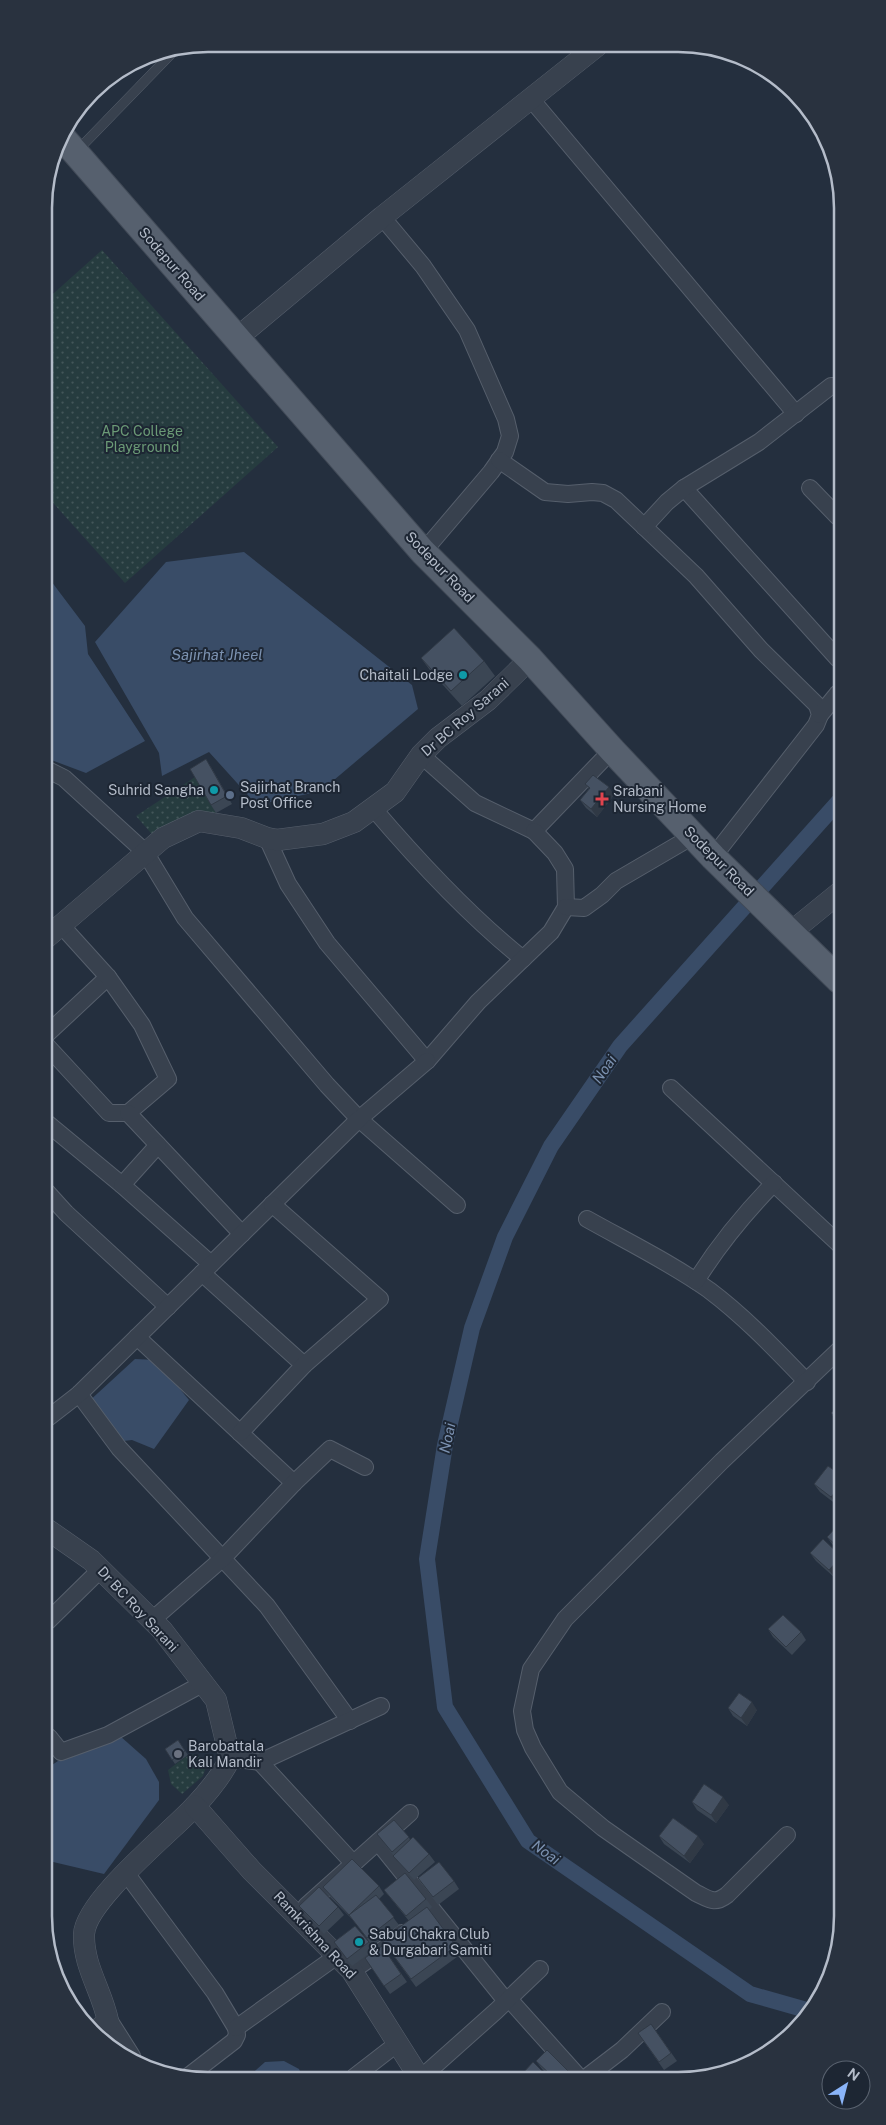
<svg xmlns="http://www.w3.org/2000/svg" width="886" height="2125" font-family="'Public Sans',sans-serif">
	<style>
		.grass { fill: url(#grass-dots) }
		.water { fill: #394c67 }
		.lines { fill: none; stroke-linecap: round; stroke-linejoin: round }
		.canal { stroke: #394c67; stroke-width: 16 }
		.service-casing { stroke: #565f6c; stroke-width: 10 }
		.minor-casing { stroke: #565f6c; stroke-width: 18 }
		.tertiary-casing { stroke: #565f6c; stroke-width: 22 }
		.primary-casing { stroke: #414a57; stroke-width: 28 }
		.service { stroke: #38414e; stroke-width: 9 }
		.minor { stroke: #38414e; stroke-width: 16 }
		.tertiary { stroke: #38414e; stroke-width: 21 }
		.primary { stroke: #56606e; stroke-width: 26 }
		.wall { fill: #3b4654 }
		.shaded-wall { fill: #303945 }
		.building { fill: #455162; stroke: #303945 }
		.culture-dot { fill: #0f9aa8; stroke: #1d2633; stroke-width: 2 }
		.service-dot { fill: #5c6f8a; stroke: #1d2633; stroke-width: 2 }
		.health-dot { fill: #e0444e; stroke: #1d2633; stroke-width: 2 }
		.worship-dot { fill: #6b7280; stroke: #1d2633; stroke-width: 2 }
		.labels { text-anchor: middle; dominant-baseline: central; stroke-width: 4; stroke-linejoin: round; paint-order: stroke }
		.street-label { font-size: 14px; fill: #b4bcc9; stroke: #1d2633 }
		.park-label { font-size: 14px; fill: #6b9a76; stroke: #1d2633 }
		.poi-label { font-size: 14px; fill: #b4bcc9; stroke: #1d2633; text-anchor: start }
		.water-label { font-size: 15px; font-style: italic; fill: #7c92b1; stroke: #1d2633 }
		.rim { fill: none; stroke: #b4bcc9; stroke-width: 2.5 }
	</style>
	<defs>
		<pattern id="grass-dots" width="8" height="8" patternUnits="userSpaceOnUse" patternTransform="scale(1.25)"><rect width="8" height="8" fill="#263c3f"/><path d="M2 2h.1M6 6h.1" fill="none" stroke="#435659" stroke-width="1.8" stroke-linecap="round"/></pattern>
	</defs>
	<rect width="100%" height="100%" fill="#242f3e"/>
	<g class="grass">
		<polygon points="102,250 278,447 125,583 45,494 44,302"/>
		<polygon points="195,777 216,813 157,840 136,816"/>
		<polygon points="198,1754 206,1767 203,1776 182,1794 171,1784 168,1770 188,1755"/>
	</g>
	<g class="water">
		<polygon points="244,552 412,685 418,709 321,791 257,805 209,752 162,776 159,753 95,642 166,562"/>
		<polygon points="45,573 85,626 88,654 145,741 86,773 46,758"/>
		<polygon points="135,1359 156,1360 189,1400 154,1449 132,1440 115,1442 86,1404"/>
		<polygon points="120,1736 146,1759 159,1782 159,1800 104,1874 49,1861 49,1767 70,1753"/>
		<polygon points="284,2061 299,2069 303,2078 247,2078 265,2062"/>
	</g>
	<g class="lines">
		<polyline class="canal" points="810,2011 750,1994 528,1841 445,1707 427,1559 445,1445 472,1328 505,1237 551,1146 620,1046 839,801"/>
		<defs>
			<polyline id="service" points="77,151 174,51"/>
			<g id="minor">
				<polyline points="531,99 796,414"/>
				<polyline points="382,217 423,266 467,330 506,419 510,436 505,452 491,472 423,552"/>
				<polyline points="499,460 545,492 568,494 592,492 603,493 616,500 696,576 761,650 817,705 820,715 816,725 713,857"/>
				<polyline points="684,488 838,659"/>
				<polyline points="810,488 838,517"/>
				<polyline points="644,527 667,502 684,488 759,442 831,386 837,387"/>
				<polyline points="820,715 838,693"/>
				<polyline points="421,755 475,803 534,831 612,750"/>
				<polyline points="46,769 64,778 145,852 185,918 327,1085 359,1119 457,1205"/>
				<path d="M373,808c46,54 95,107 150,151"/>
				<polyline points="267,838 288,884 327,943 427,1061 478,1002 551,932 566,907 565,869 555,853 534,831"/>
				<polyline points="566,907 584,908 602,895 616,881 693,836"/>
				<polyline points="47,1034 108,977"/>
				<polyline points="47,1046 109,1113 128,1113 168,1079 142,1025 108,977 61,925"/>
				<polyline points="671,1088 840,1245"/>
				<polyline points="128,1113 242,1234"/>
				<polyline points="47,1123 122,1185 211,1264"/>
				<polyline points="122,1185 158,1145"/>
				<polyline points="47,1192 66,1213 168,1307"/>
				<path d="M587,1219c41,23 84,44 122,71 36,27 67,60 98,92"/>
				<polyline points="202,1273 304,1365"/>
				<path d="M696,1281c23,-37 47,-66 78,-98"/>
				<polyline points="137,1337 294,1483"/>
				<polyline points="79,1394 119,1448 267,1606 350,1721"/>
				<polyline points="48,1418 79,1394 359,1119 427,1061"/>
				<polyline points="240,1433 304,1365 380,1299 272,1204"/>
				<polyline points="152,1620 222,1559 294,1483 330,1449 365,1467"/>
				<polyline points="48,1621 101,1569"/>
				<polyline points="49,1737 61,1752 108,1735 204,1683"/>
				<polyline points="230,1758 260,1762 381,1706"/>
				<polyline points="260,1762 354,1864"/>
				<path d="M787,1835l-60,60c-13,10 -18,4 -31,-2l-93,-65 -43,-36 -27,-44 -8,-18 -3,-19 9,-42 34,-50 157,-158 118,-112"/>
				<polyline points="378,1842 506,2001"/>
				<polyline points="126,1873 215,1993 236,2028 237,2035 234,2041 186,2078"/>
				<polyline points="306,1906 410,1813"/>
				<polyline points="352,1971 385,1948 402,1933"/>
				<polyline points="509,1999 578,2076"/>
				<polyline points="106,2015 132,2056"/>
				<polyline points="236,2028 337,1956"/>
				<polyline points="588,2076 622,2050 662,2012"/>
				<polyline points="354,2077 398,2043"/>
				<polyline points="422,2077 496,2011 540,1969"/>
			</g>
			<g id="tertiary">
				<polyline points="237,338 382,217 597,46"/>
				<polyline points="791,932 839,893"/>
				<polyline points="46,938 163,838 199,821 241,828 267,838 277,840 323,834 354,822 395,792 421,755 438,738 488,700 530,659"/>
				<path d="M48,1530l43,30 71,70 54,70 14,58c-8,18 -22,34 -35,48 -25,27 -109,94 -111,128 -1,32 18,57 24,87l-14,12"/>
				<polyline points="195,1806 252,1871 352,1971 419,2077"/>
			</g>
			<polyline id="primary" points="61,136 423,552 530,659 612,750 713,857 839,980"/>
		</defs>
		<use href="#service" class="service-casing"/>
		<use href="#minor" class="minor-casing"/>
		<use href="#tertiary" class="tertiary-casing"/>
		<use href="#primary" class="primary-casing"/>
		<use href="#service" class="service"/>
		<use href="#minor" class="minor"/>
		<use href="#tertiary" class="tertiary"/>
		<use href="#primary" class="primary"/>
	</g>
	<g class="wall">
		<polygon points="44,271 52,282 44,290"/>
		<polygon points="421,658 484,661 495,676 462,706 432,673"/>
		<polygon points="211,767 232,804 216,813 211,805"/>
		<polygon points="585,784 614,795 597,817 586,808 580,800 589,789"/>
		<polygon points="840,1403 840,1425 836,1421 831,1413"/>
		<polygon points="841,1475 841,1500 837,1505 820,1492 814,1484"/>
		<polygon points="841,1522 841,1553 832,1544 827,1537"/>
		<polygon points="810,1553 841,1556 841,1571 835,1578 816,1561"/>
		<polygon points="768,1629 801,1632 806,1640 792,1655 773,1637"/>
		<polygon points="728,1708 757,1710 747,1726 733,1716"/>
		<polygon points="178,1740 188,1755 175,1764 165,1749"/>
		<polygon points="692,1802 729,1805 716,1823 697,1810"/>
		<polygon points="377,1834 409,1837 410,1840 429,1854 435,1862 414,1880 399,1863 393,1855"/>
		<polygon points="659,1836 704,1844 690,1863 664,1844"/>
		<polygon points="418,1878 454,1881 459,1889 438,1905"/>
		<polygon points="379,1886 384,1894 379,1899 399,1925 372,1946 355,1922 328,1895 323,1887"/>
		<polygon points="384,1890 426,1899 432,1907 429,1910 461,1954 416,1987 382,1940 409,1921"/>
		<polygon points="299,1906 338,1907 344,1915 324,1934 305,1914"/>
		<polygon points="334,1942 369,1942 374,1950 352,1966"/>
		<polygon points="382,1946 407,1982 390,1994 365,1958"/>
		<polygon points="651,2024 677,2061 664,2070 638,2033"/>
		<polygon points="536,2061 568,2071 572,2076 549,2076 542,2069"/>
	</g>
	<g class="shaded-wall">
		<polygon points="206,759 211,767 232,804 227,796"/>
		<polygon points="609,787 614,795 597,817 591,809"/>
		<polygon points="841,1485 841,1500 837,1505 831,1497"/>
		<polygon points="841,1557 841,1571 835,1578 829,1570"/>
		<polygon points="752,1702 757,1710 747,1726 741,1718"/>
		<polygon points="723,1797 729,1805 716,1823 711,1815"/>
		<polygon points="698,1836 704,1844 690,1863 684,1856"/>
	</g>
	<g class="building">
		<polygon points="454,628 484,661 451,691 421,658"/>
		<polygon points="206,759 227,796 211,805 190,769"/>
		<polygon points="593,775 609,787 591,809 580,800 590,788 585,784"/>
		<polygon points="840,1403 840,1423 831,1413"/>
		<polygon points="828,1466 841,1475 841,1485 831,1497 814,1484"/>
		<polygon points="841,1522 841,1550 827,1537"/>
		<polygon points="823,1539 841,1556 841,1557 829,1570 810,1553"/>
		<polygon points="783,1615 801,1632 786,1647 768,1629"/>
		<polygon points="739,1693 752,1702 741,1718 728,1708"/>
		<polygon points="178,1740 185,1751 172,1760 165,1749"/>
		<polygon points="704,1784 723,1797 711,1815 692,1802"/>
		<polygon points="673,1818 698,1836 684,1856 659,1836"/>
		<polygon points="394,1820 409,1837 392,1852 377,1834"/>
		<polygon points="413,1837 429,1854 409,1873 393,1856"/>
		<polygon points="352,1859 379,1886 349,1915 323,1887"/>
		<polygon points="439,1862 454,1881 433,1897 418,1878"/>
		<polygon points="405,1873 426,1899 406,1916 384,1890"/>
		<polygon points="319,1887 338,1907 319,1926 299,1906"/>
		<polygon points="376,1895 394,1917 367,1938 349,1915"/>
		<polygon points="427,1907 456,1946 411,1979 382,1940"/>
		<polygon points="355,1926 369,1942 347,1959 334,1942"/>
		<polygon points="382,1946 401,1974 384,1986 365,1958"/>
		<polygon points="651,2024 671,2053 659,2062 638,2033"/>
		<polygon points="547,2050 568,2071 562,2076 552,2076 536,2061"/>
		<polygon points="533,2062 547,2076 526,2077 523,2073"/>
	</g>
	<g class="culture-dot">
		<circle cx="463" cy="675" r="5"/>
		<circle cx="214" cy="790" r="5"/>
		<circle cx="359" cy="1942" r="5"/>
	</g>
	<circle class="service-dot" cx="230" cy="795" r="5"/>
	<path class="health-dot" d="M599.5 791.5h5v5h5v5h-5v5h-5v-5h-5v-5h5z"/>
	<circle class="worship-dot" cx="178" cy="1754" r="5"/>
	<g class="labels">
		<g class="street-label">
			<text transform="translate(172 264) rotate(49)">Sodepur Road</text>
			<text transform="translate(440 567) rotate(46)">Sodepur Road</text>
			<text transform="translate(465 717) rotate(-41)">Dr BC Roy Sarani</text>
			<text transform="translate(719 861) rotate(45)">Sodepur Road</text>
			<text transform="translate(138 1609) rotate(47)">Dr BC Roy Sarani</text>
			<text transform="translate(315 1935) rotate(47)">Ramkrishna Road</text>
		</g>
		<g class="park-label">
			<text x="142" y="431">APC College<tspan x="142" dy="16">Playground</tspan></text>
		</g>
		<g class="poi-label">
			<text x="453" y="675" text-anchor="end">Chaitali Lodge</text>
			<text x="240" y="787">Sajirhat Branch<tspan x="240" dy="16">Post Office</tspan></text>
			<text x="204" y="790" text-anchor="end">Suhrid Sangha</text>
			<text x="613" y="791">Srabani<tspan x="613" dy="16">Nursing Home</tspan></text>
			<text x="188" y="1746">Barobattala<tspan x="188" dy="16">Kali Mandir</tspan></text>
			<text x="369" y="1934">Sabuj Chakra Club<tspan x="369" dy="16">&amp; Durgabari Samiti</tspan></text>
		</g>
		<g class="water-label">
			<text x="217" y="654">Sajirhat Jheel</text>
			<text transform="translate(604 1069) rotate(-55)">Noai</text>
			<text transform="translate(447 1438) rotate(-78)">Noai</text>
			<text transform="translate(546 1852) rotate(36)">Noai</text>
		</g>
	</g>
	<path d="M0 0H886V2125H0ZM208 52H678A156 156 0 0 1 834 208V1916A156 156 0 0 1 678 2072H208A156 156 0 0 1 52 1916V208A156 156 0 0 1 208 52Z" fill="#29323f" fill-rule="evenodd"/>
	<path class="rim" d="M208 52H678A156 156 0 0 1 834 208V1916A156 156 0 0 1 678 2072H208A156 156 0 0 1 52 1916V208A156 156 0 0 1 208 52Z"/>
	<g transform="translate(846 2085) rotate(36)"><circle r="24" fill="#1d2633" stroke="#59626f"/>
	<path d="M0-4L9 19L0 12L-9 19Z" fill="#8ab4f8"/>
	<text y="-8" font-size="14" font-weight="bold" text-anchor="middle" fill="#b4bcc9">N</text>
	</g>
</svg>
